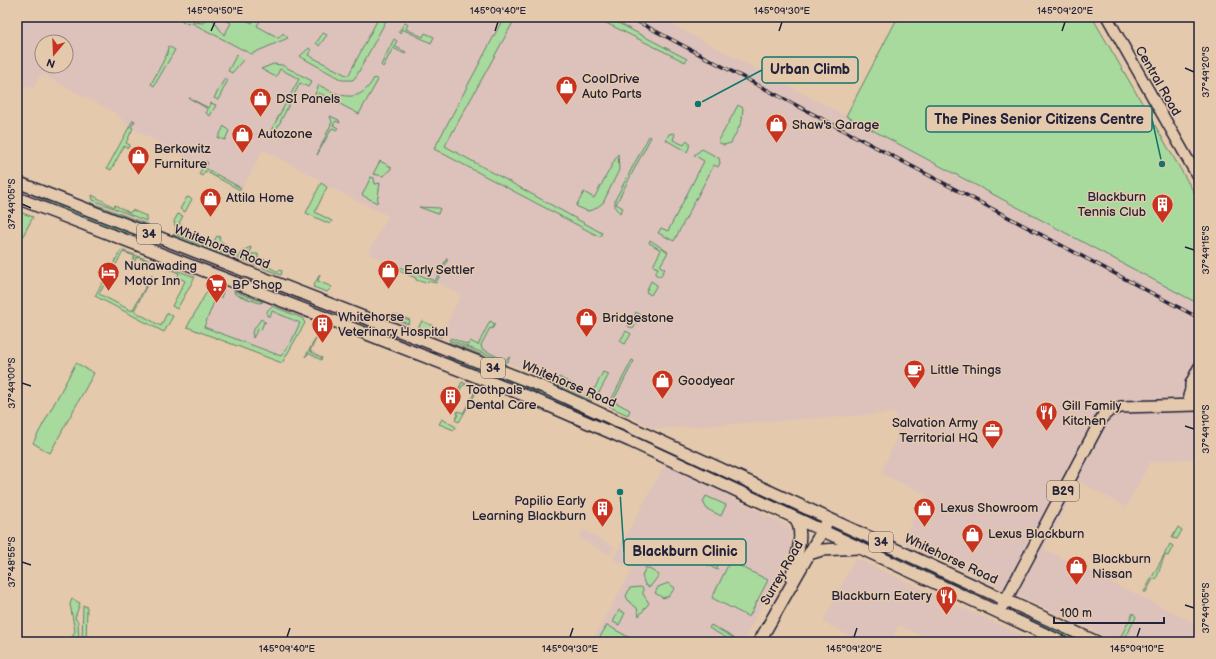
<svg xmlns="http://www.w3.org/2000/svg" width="1216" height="659" font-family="'Balsamiq Sans',sans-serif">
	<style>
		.built { fill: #ddc2bb; fill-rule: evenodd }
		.green { fill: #a7da9c; stroke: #647e6c }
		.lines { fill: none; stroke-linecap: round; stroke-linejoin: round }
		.secondary-casing { stroke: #22223b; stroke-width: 13 }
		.primary-casing { stroke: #22223b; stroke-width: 14 }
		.secondary { stroke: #e4c9ac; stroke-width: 10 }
		.primary { stroke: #e4c9ac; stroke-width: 11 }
		.rail-casing { stroke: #22223b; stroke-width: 3.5 }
		.rail { stroke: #e4c9ac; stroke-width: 2; stroke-dasharray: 6; stroke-linecap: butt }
		.ticks { fill: none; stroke: #22223b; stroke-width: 1.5 }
		.labels { text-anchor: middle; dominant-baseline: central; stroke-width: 3; stroke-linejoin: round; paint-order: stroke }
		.shield { fill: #e4c9ac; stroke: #5c545d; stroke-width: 1 }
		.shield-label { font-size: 12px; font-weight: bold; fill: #22223b }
		.poi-label { font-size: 13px; fill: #22223b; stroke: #e4c9ac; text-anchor: start }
		.street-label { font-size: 13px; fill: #22223b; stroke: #e4c9ac }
		.leader { fill: none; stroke: #0f766e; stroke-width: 1.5 }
		.callout-dot { fill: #0f766e; stroke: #e4c9ac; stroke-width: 1.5 }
		.callout { fill: #e4c9ac; stroke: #0f766e; stroke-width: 1.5 }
		.callout-label { font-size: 14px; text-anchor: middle; font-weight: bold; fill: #22223b }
		.neatline { fill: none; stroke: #22223b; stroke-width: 1.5 }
		.ticks-label { font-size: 10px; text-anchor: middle; fill: #22223b }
	</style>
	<rect width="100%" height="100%" fill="#e4c9ac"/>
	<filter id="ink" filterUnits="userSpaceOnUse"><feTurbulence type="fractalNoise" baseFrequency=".025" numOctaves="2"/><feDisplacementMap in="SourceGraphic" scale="8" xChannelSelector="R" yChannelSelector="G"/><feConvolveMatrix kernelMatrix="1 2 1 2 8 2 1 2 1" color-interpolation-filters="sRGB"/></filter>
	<g filter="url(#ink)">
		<g class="built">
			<path d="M17,17h641l188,99 353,188v154l-49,4 -24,45 -47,-25 -35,67 155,76v17h-81l-216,-100 23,-48 -44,-21 16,-36 -1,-24 -239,16 -115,-53 -102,-40 21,-41 -26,-14 -67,-27 20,-38 -67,-33 1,-2 -59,-31 -21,39 -113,-63 -15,-14 -73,-38 -8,15 -16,-8zM42,42h24v24h-24z"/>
			<polygon points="215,284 302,318 305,323 282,363 187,327 210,286"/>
			<polygon points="666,463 789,527 792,535 791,548 743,642 692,642 684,637 681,642 591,642 632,569 613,559"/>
			<polygon points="583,530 615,547 610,555 583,540 579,536"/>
			<polygon points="855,558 1037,642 936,642 899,625 890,642 862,642 823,622"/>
		</g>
		<g class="green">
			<polygon points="184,17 194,17 193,22 203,23 209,18 208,17 211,17 224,35 231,23 220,17 240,17 252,23 256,17 262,17 257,26 279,38 283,33 288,38 251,54 190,22 188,24 182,21"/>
			<polygon points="379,17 388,17 357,75 353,80 342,80 301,57 300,56 309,48 311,50 308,55 348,76"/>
			<polygon points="504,17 516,17 445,146 602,233 600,237 434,149"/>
			<polygon points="594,17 607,17 687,59 685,62"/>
			<polygon points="898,17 1092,17 1199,201 1199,304 846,116"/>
			<polygon points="405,23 408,24 406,29 423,37 425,33 434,37 431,43 402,29 400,33 398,32"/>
			<polygon points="323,33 327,35 319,46 316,43"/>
			<polygon points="394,39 397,41 394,46 406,52 405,54 393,48 383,67 381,65"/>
			<polygon points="168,46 175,50 154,86 151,84 167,54"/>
			<polygon points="237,54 243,60 232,73 228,71"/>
			<polygon points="273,64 282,65 312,81 308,87 300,83 273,136 269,134 299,79 280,69 276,77 261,69"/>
			<polygon points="225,78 228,80 218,100 214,98"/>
			<path d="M374,78l4,2 -19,34 -40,-21 -3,4 -1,-3 4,-9c21,12 41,20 55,-7z"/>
			<polygon points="189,98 209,108 211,103 216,105 210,116 206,113 208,109"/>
			<polygon points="738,105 743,108 742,121 731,143 724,145 718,142"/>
			<polygon points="330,116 339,120 340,123 336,121 333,125 338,128 337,130 332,128 317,155 332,122"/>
			<polygon points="133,120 135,121 131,127 133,128 126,143 130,145 128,148 124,146 111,170 107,168"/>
			<polygon points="224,126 229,131 225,140 218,138"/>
			<path d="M673,133l2,1 -2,6 11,5 3,-5c4,4 2,8 0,12l-21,-12 3,-6z"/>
			<polygon points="649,136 651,137 616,204 623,208 620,213 615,208 615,200"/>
			<polygon points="702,149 719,158 720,163 718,167 714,165 674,241 658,233 661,228 668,231 704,161 694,155"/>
			<polygon points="618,154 619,170 603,203 593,210 587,211 576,206 584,192 594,198"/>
			<polygon points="206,161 208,163 205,168 241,188 240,190 205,171 202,176 199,174"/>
			<polygon points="380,161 391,167 391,169 383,176 373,174"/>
			<polygon points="371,177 374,178 375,184 380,183 377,203 362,195"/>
			<polygon points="321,183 327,187 315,212 332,221 330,224 306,213"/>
			<polygon points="17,187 148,238 149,243 63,210"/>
			<polygon points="92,195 114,207 115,205 130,213 132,210 146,216 146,221 93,200"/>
			<polygon points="187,197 192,199 185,212 180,209"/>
			<path d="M90,202l59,23h-5c-13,-5 -45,-13 -54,-23z"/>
			<polygon points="419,207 440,208 438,214"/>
			<polygon points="17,211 33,217 17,247"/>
			<polygon points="178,214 183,216 179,223 187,230 175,226 174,221"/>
			<polygon points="175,229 194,236 193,240 176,234"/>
			<polygon points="173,234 230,256 226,257 177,238"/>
			<polygon points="217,236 220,237 219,240 225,244 222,251 198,242 200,239 213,243"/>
			<polygon points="650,240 668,252 660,266 665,269 660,277 655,274 658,268 653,266 661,250 649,243"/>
			<polygon points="158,242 248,277 262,286 318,309 262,287 247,278"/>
			<polygon points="251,247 250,254 258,254 258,266 238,258 244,250"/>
			<polygon points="121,250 195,277 177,309 172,306 185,281 178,277 179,273 137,257 132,266 130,265 135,256 123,252 99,294 132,311 152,275 134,311 161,326 167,313 173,316 164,332 95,296"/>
			<polygon points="447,258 448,259 436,283 428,281 426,283 416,280 416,278 383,264 384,261 435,281"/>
			<polygon points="263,259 266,260 267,266 278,272 279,270 282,271 281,275 263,268"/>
			<polygon points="320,274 318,281 332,287 327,292 313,287"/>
			<polygon points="651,281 657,285 651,295 646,292"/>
			<polygon points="215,284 224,288 221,298 216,297 204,327 281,356 291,342 300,323 272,311 270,316 267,316 267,311 272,306 302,318 305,323 282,363 187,327 210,286"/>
			<polygon points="234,291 263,302 259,303 235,294"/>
			<polygon points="636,312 641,315 633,329 628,326"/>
			<polygon points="340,313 543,393 631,435 461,365 445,355"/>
			<polygon points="388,314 393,316 394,314 410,320 408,324 387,316"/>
			<polygon points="261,319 266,323 264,322 261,330 258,329 253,338 252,332"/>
			<polygon points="422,321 433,326 430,333 418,328"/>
			<polygon points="490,321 495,324 492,329 490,328 481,345 482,349 504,360 510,357 507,362 449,340 451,338 468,345 470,341 478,345"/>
			<polygon points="435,328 444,332 441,337 431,333"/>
			<polygon points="626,331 631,334 625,344 620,341"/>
			<polygon points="319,333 310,351 322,358 321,360 309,353 305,357"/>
			<polygon points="449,342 506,364 503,365 449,344"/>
			<polygon points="632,360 634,361 610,407 610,402"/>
			<polygon points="76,363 94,373 50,453 33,443"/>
			<polygon points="603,372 609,374 596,398 594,399 585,395 590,389 595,388"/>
			<polygon points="559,377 582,389 580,393 556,382"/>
			<polygon points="541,378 592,401 587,400 541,380"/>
			<polygon points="462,382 466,384 462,386 449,410 448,409"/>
			<polygon points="472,387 478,389 459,422 455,420 458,415 457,413 458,411 463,413 474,394 470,390"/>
			<polygon points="615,402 630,410 628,415 612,408"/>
			<polygon points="442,419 456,427 454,430 439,424"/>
			<polygon points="678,455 720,473 728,480 810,518 809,520 713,474"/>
			<polygon points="706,496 726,505 721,516 707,509 703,502"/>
			<polygon points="835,527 927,570 989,602 895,559"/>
			<polygon points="1178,527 1182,530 1177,539 1172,538"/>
			<polygon points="711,544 716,546 719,551 717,570 699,560 706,546"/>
			<path d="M1170,544l3,2 -5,10 -3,-1c-4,8 -5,16 -9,24h-3l-7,13h-2z"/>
			<polygon points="730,561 768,580 749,617 712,598"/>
			<polygon points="646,567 659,575 650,587 645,585 642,576"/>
			<polygon points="668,583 675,588 669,596 663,598 655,593 658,587"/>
			<polygon points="640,587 643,588 643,594 649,603 639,616 637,608 629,602 626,596 630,588"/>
			<polygon points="72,599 80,603 75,618 78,622 79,642 70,642 75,631 70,604"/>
			<polygon points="83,605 87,607 86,642 82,642"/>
			<polygon points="619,610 625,613 619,625 613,622"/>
			<polygon points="1013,610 1014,610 1084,642 1075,642"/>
			<polygon points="1133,613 1136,617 1123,642 1118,642"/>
			<polygon points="607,625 637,642 597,642"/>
			<polygon points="711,625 734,638 732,641 709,628"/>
		</g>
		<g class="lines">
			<defs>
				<polyline id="secondary" points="1107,17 1199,179"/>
				<g id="primary">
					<polyline points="17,182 543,387 1097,642"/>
					<polyline points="17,198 529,397 630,441 1062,642"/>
					<polyline points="1199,387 1191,390 1189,396 1191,402 1199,404"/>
					<polyline points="1191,390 1191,384 1199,368"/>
					<polyline points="809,554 822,550 858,548"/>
					<path d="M791,577c5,-18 14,-42 5,-58"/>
					<polyline points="1003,605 1103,416 1110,410 1121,407 1197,405"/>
					<polyline points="759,642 826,524"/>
				</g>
			</defs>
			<use href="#secondary" class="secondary-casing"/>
			<use href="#primary" class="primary-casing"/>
			<use href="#secondary" class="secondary"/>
			<use href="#primary" class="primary"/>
			<defs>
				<polyline id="rail" points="629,17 1199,318"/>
			</defs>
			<use href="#rail" class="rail-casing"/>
			<use href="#rail" class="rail"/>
		</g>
	</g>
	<path class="ticks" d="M211,31l4,-9M495,31l3,-9M779,31l3,-9M1062,31l3,-9M1185,68l9,4M22,204l9,4M1185,247l9,3M22,383l9,3M1185,426l9,3M22,562l9,3M1185,605l9,3M287,637l3,-9M570,637l3,-9M854,637l3,-9M1137,637l3,-9"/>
	<defs>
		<symbol id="shop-pin" viewBox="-11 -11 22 30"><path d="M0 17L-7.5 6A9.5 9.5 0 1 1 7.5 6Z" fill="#c8321e" stroke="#e4c9ac"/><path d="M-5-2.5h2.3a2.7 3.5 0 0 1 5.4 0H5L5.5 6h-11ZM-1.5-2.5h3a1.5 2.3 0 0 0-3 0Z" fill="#fff"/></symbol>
		<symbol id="building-pin" viewBox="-11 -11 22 30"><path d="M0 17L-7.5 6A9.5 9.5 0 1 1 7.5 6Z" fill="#c8321e" stroke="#e4c9ac"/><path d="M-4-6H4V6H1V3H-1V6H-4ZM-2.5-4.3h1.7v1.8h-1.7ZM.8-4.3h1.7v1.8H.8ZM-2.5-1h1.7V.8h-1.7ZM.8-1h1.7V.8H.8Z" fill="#fff"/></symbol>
		<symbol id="hotel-pin" viewBox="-11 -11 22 30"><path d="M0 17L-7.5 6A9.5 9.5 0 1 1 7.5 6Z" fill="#c8321e" stroke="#e4c9ac"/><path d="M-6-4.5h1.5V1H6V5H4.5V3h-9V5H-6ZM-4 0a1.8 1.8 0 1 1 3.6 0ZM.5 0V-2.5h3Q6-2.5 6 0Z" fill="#fff"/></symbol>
		<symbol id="supermarket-pin" viewBox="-11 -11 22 30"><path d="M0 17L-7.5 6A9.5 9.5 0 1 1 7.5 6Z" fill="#c8321e" stroke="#e4c9ac"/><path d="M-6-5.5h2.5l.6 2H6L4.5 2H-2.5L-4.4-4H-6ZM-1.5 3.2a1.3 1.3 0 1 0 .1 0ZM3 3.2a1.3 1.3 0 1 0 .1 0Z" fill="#fff"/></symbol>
		<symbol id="cafe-pin" viewBox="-11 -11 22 30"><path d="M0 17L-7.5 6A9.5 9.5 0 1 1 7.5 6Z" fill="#c8321e" stroke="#e4c9ac"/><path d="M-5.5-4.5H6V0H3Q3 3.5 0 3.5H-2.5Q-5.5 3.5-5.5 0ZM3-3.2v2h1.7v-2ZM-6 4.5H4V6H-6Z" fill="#fff"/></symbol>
		<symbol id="restaurant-pin" viewBox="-11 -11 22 30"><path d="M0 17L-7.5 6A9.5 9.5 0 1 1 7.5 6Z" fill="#c8321e" stroke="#e4c9ac"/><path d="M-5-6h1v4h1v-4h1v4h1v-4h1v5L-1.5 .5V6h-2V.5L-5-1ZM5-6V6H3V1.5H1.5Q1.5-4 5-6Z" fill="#fff"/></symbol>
		<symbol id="office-pin" viewBox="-11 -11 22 30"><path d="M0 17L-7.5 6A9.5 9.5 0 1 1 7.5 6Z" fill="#c8321e" stroke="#e4c9ac"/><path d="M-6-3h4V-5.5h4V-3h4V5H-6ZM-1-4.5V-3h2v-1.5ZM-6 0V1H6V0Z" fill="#fff"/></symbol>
	</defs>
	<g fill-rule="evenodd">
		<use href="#shop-pin" x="554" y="74" width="25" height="34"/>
		<use href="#shop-pin" x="248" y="86" width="25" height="34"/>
		<use href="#shop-pin" x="764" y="112" width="25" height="34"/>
		<use href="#shop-pin" x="230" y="122" width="25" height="34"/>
		<use href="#shop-pin" x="126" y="144" width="25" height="34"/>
		<use href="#shop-pin" x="198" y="186" width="25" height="34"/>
		<use href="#building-pin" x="1150" y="192" width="25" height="34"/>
		<use href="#shop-pin" x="376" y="258" width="25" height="34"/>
		<use href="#hotel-pin" x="96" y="260" width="25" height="34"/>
		<use href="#supermarket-pin" x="204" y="272" width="25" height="34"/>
		<use href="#shop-pin" x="574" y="306" width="25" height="34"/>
		<use href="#building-pin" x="310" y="312" width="25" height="34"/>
		<use href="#cafe-pin" x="902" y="358" width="25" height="34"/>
		<use href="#shop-pin" x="650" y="368" width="25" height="34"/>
		<use href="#building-pin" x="438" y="384" width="25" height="34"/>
		<use href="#restaurant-pin" x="1034" y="400" width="25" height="34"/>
		<use href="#office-pin" x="980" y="418" width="25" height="34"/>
		<use href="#building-pin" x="590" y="496" width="25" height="34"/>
		<use href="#shop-pin" x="912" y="496" width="25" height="34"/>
		<use href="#shop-pin" x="960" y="522" width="25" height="34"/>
		<use href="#shop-pin" x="1064" y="554" width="25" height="34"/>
		<use href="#restaurant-pin" x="934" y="584" width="25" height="34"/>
	</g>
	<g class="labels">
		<g class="shield">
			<rect x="137" y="224" width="24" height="20" rx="3"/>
			<rect x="481" y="358" width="24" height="20" rx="3"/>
			<rect x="1047" y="481" width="32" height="20" rx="3"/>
			<rect x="869" y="532" width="24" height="20" rx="3"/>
		</g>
		<g class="shield-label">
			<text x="149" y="234">34</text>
			<text x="493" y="368">34</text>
			<text x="1063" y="491">B29</text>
			<text x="881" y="542">34</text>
		</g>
		<g class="poi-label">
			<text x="582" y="79">CoolDrive<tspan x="582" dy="15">Auto Parts</tspan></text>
			<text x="276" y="99">DSI Panels</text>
			<text x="792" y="125">Shaw's Garage</text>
			<text x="258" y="134">Autozone</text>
			<text x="154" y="149">Berkowitz<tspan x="154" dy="15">Furniture</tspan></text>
			<text x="1146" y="197" text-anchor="end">Blackburn<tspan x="1146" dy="15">Tennis Club</tspan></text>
			<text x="226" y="198">Attila Home</text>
			<text x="124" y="266">Nunawading<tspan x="124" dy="15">Motor Inn</tspan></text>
			<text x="404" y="270">Early Settler</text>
			<text x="232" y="285">BP Shop</text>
			<text x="338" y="317">Whitehorse<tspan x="338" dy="15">Veterinary Hospital</tspan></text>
			<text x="602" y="318">Bridgestone</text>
			<text x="930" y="370">Little Things</text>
			<text x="678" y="381">Goodyear</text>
			<text x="466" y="390">Toothpals<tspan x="466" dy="15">Dental Care</tspan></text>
			<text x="1062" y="406">Gill Family<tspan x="1062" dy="15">Kitchen</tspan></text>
			<text x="978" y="423" text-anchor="end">Salvation Army<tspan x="978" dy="15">Territorial HQ</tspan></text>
			<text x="586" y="501" text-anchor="end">Papilio Early<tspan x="586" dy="15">Learning Blackburn</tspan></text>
			<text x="940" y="508">Lexus Showroom</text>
			<text x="988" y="534">Lexus Blackburn</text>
			<text x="1092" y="559">Blackburn<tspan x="1092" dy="15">Nissan</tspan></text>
			<text x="932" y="596" text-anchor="end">Blackburn Eatery</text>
		</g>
		<g class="street-label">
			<text transform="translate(1158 81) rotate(60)">Central Road</text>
			<text transform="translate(222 247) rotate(21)">Whitehorse Road</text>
			<text transform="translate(569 384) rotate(23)">Whitehorse Road</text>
			<text transform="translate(951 559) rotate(25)">Whitehorse Road</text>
			<text transform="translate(782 573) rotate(-60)">Surrey Road</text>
		</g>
	</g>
	<path class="leader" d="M698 104L762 70M1162 164L1152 119M620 492L624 552"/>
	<g class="callout-dot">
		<circle cx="698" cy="104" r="4"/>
		<circle cx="1162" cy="164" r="4"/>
		<circle cx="620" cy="492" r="4"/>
	</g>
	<g class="callout">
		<rect x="762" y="57" width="96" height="26" rx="4"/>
		<rect x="926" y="106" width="226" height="26" rx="4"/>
		<rect x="624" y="539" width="122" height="26" rx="4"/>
	</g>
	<g class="callout-label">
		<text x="810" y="74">Urban Climb</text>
		<text x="1039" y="124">The Pines Senior Citizens Centre</text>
		<text x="685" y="556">Blackburn Clinic</text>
	</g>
	<rect width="1216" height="659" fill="none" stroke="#e4c9ac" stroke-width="44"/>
	<g transform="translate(54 54) rotate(199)"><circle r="19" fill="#e4c9ac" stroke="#96867f"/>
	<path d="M0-3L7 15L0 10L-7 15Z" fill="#c8321e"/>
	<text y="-6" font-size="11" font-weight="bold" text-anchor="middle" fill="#22223b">N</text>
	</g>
	<path d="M1054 617v6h110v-6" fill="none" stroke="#22223b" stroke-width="2"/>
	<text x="1060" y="617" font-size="12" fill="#22223b" stroke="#e4c9ac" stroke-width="3" paint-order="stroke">100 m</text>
	<rect x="22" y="22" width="1172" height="615" class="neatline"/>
	<g class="ticks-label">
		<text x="215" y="14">145°09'50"E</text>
		<text x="498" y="14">145°09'40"E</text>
		<text x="782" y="14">145°09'30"E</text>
		<text x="1065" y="14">145°09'20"E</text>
		<text transform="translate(1205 72) rotate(-90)" y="4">37°49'20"S</text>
		<text transform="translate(11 204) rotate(-90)" y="4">37°49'05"S</text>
		<text transform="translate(1205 250) rotate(-90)" y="4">37°49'15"S</text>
		<text transform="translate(11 383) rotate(-90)" y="4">37°49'00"S</text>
		<text transform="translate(1205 429) rotate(-90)" y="4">37°49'10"S</text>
		<text transform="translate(11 562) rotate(-90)" y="4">37°48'55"S</text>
		<text transform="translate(1205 608) rotate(-90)" y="4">37°49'05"S</text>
		<text x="287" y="652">145°09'40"E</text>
		<text x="570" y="652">145°09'30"E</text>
		<text x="854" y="652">145°09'20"E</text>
		<text x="1137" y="652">145°09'10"E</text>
	</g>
</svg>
